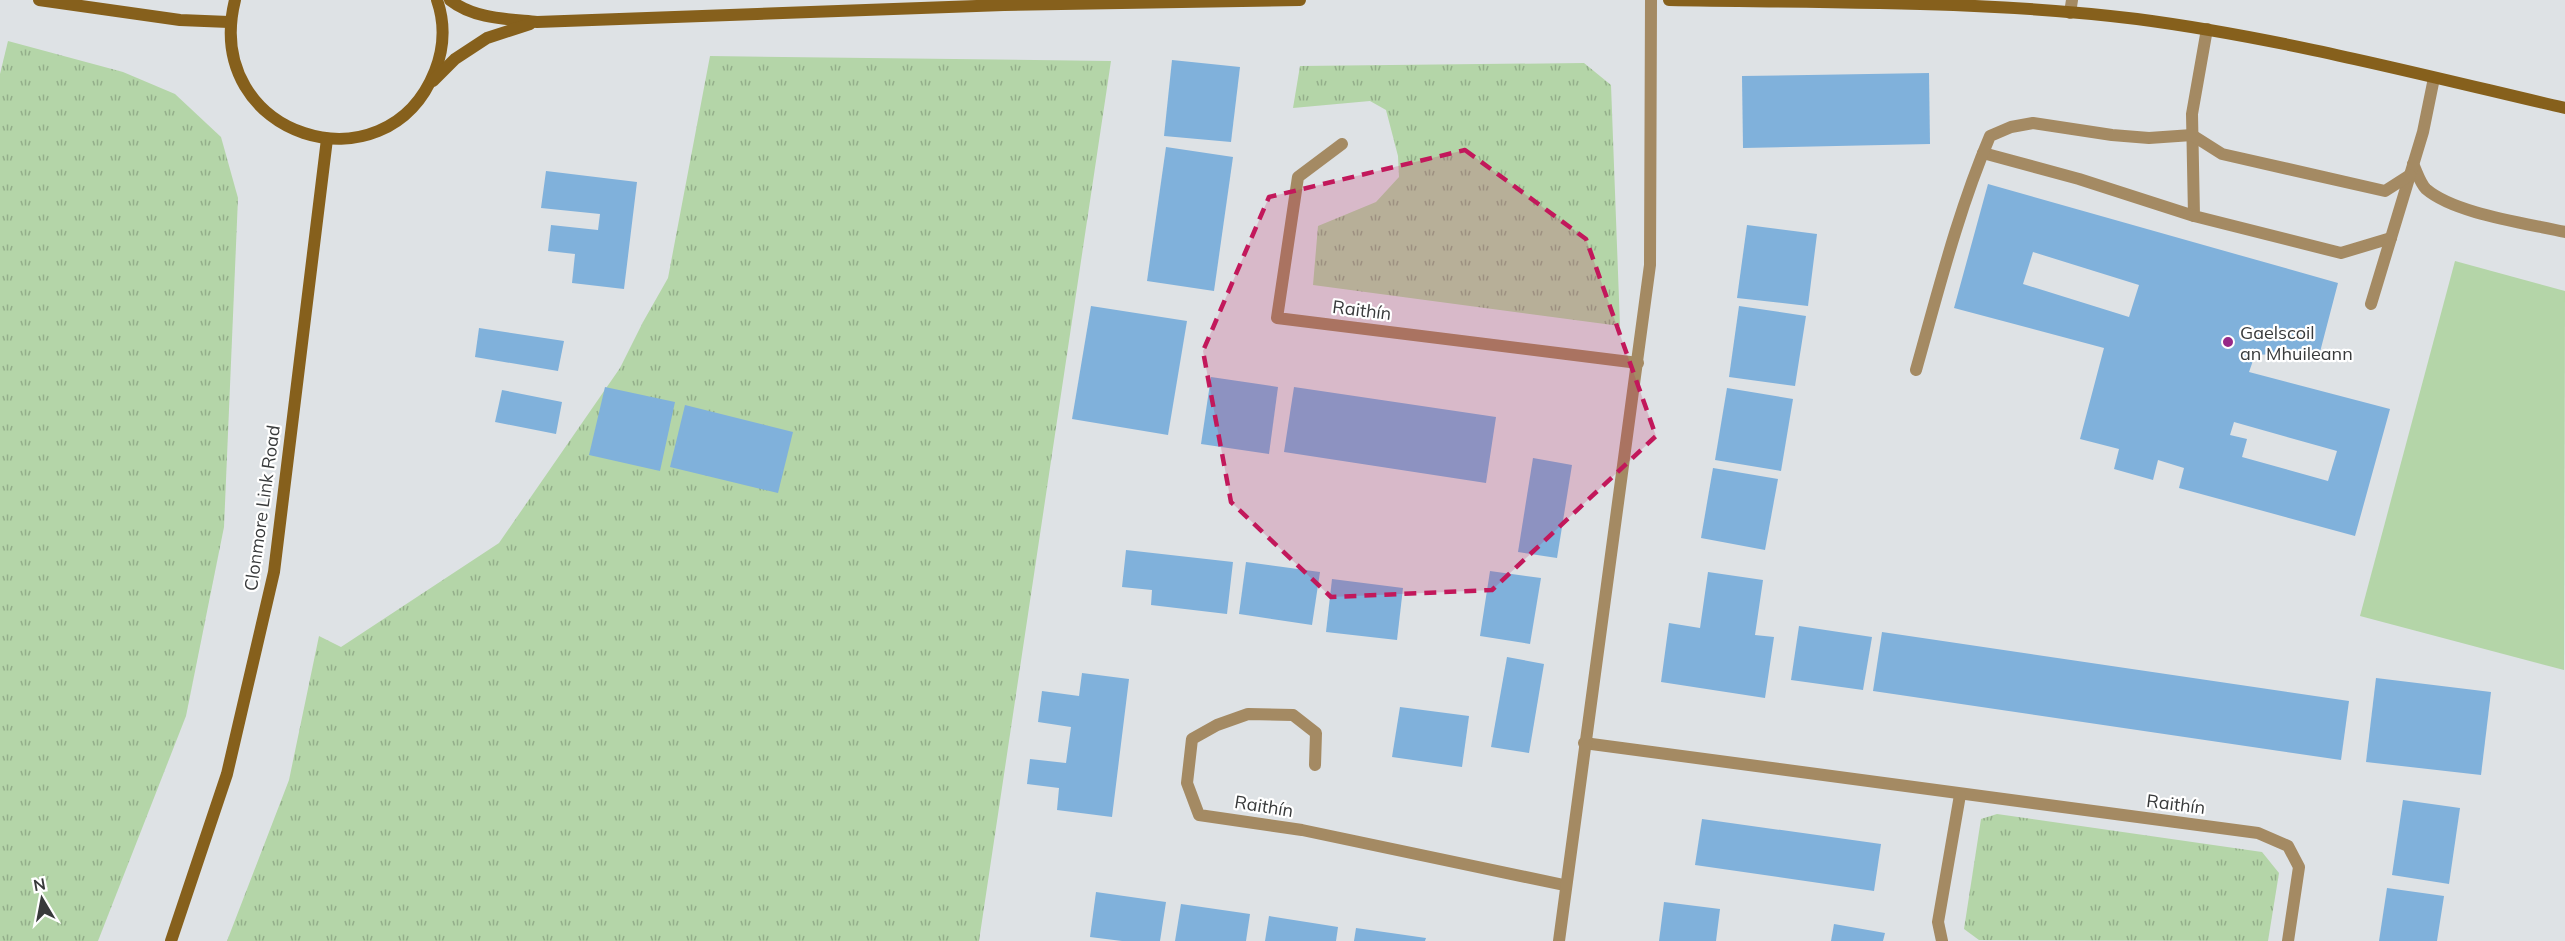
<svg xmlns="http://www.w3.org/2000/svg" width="2565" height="941" font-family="Mulish,sans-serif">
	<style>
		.grass { fill: url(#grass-tufts) }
		.park { fill: #b4d5a8 }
		.building { fill: #80b1db; fill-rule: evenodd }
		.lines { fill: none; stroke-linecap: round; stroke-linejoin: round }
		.lane { stroke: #a48a63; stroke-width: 12 }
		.street { stroke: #a48a63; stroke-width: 12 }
		.secondary { stroke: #86601c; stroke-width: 12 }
		.marked { fill: #c2185b; fill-opacity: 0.2; stroke: #c2185b; stroke-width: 4.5; stroke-dasharray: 12 8; stroke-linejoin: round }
		.poi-dot { fill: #972887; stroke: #fff; stroke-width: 2 }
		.labels { text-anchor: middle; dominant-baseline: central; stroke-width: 4.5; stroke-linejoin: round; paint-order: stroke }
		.street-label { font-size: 18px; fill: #383a3b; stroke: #fff }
		.poi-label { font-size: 18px; fill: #383a3b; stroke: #fff; text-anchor: start }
	</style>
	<defs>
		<pattern id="grass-tufts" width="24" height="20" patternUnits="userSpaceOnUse" patternTransform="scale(1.5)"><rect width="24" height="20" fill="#b4d5a8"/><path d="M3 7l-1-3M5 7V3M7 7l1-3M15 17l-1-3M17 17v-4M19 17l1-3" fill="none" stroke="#93ae8a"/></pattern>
	</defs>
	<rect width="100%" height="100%" fill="#dee2e5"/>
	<g class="grass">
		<polygon points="8,41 123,72 175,94 221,137 238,198 224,527 186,716 98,941 0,941 0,74"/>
		<polygon points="710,56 1111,61 979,941 227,941 289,780 319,636 341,647 499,543 620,368 643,322 668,278"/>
		<polygon points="1584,63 1611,85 1620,326 1313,285 1318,226 1376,202 1399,177 1398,156 1386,110 1370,101 1293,108 1300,66"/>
		<polygon points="1997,814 2262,852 2279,873 2268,941 1979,940 1964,929 1981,819"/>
	</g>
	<polygon class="park" points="2455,261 2565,291 2564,670 2360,616"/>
	<g class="building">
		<polygon points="1172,60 1240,67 1231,142 1164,136"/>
		<polygon points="1929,73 1930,144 1743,148 1742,76"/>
		<polygon points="1166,147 1233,157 1214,291 1147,281"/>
		<polygon points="546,171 637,182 624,289 572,283 575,254 548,251 551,225 598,230 600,214 541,208"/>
		<path d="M1988,184l350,99 -18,69 -65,3 -6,17 141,37 -35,127 -176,-48 5,-20 -26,-8 -5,20 -39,-11 5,-20 -39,-10 24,-91 -150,-40zM2033,252l106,33 -10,32 -106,-33zM2234,422l103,29 -9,30 -86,-24 5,-18 -17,-4z"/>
		<polygon points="1747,225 1817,234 1808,306 1737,298"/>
		<polygon points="1091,306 1187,321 1168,435 1072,419"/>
		<polygon points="1739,306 1806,316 1795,386 1729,377"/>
		<polygon points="479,328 564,341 558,371 475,357"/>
		<polygon points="1211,377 1278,387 1269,454 1201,444"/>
		<polygon points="605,387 675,402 660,471 589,455"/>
		<polygon points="1294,387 1496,417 1486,483 1284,452"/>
		<polygon points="1727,388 1793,399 1781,471 1715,460"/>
		<polygon points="502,390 562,402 556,434 495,422"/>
		<polygon points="685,405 793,432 778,493 670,467"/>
		<polygon points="1533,458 1572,465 1557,558 1518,552"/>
		<polygon points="1713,468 1778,479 1765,550 1701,538"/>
		<polygon points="1126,550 1233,562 1227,614 1151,605 1152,590 1122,587"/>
		<polygon points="1246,562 1320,572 1312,625 1239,614"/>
		<polygon points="1490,571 1541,578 1530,644 1480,636"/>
		<polygon points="1708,572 1763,580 1755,635 1774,637 1765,698 1661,682 1669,623 1700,628"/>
		<polygon points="1332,579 1403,588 1397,640 1326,632"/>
		<polygon points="1799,626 1872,637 1863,690 1791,680"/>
		<polygon points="1882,632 2349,701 2341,760 1873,691"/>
		<polygon points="1507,657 1544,664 1529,753 1491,747"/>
		<polygon points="1082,673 1129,679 1112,817 1057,810 1059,788 1027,784 1030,759 1066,763 1071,727 1038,722 1042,691 1079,696"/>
		<polygon points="2376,678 2491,692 2481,775 2366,762"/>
		<polygon points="1400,707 1469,716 1462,767 1392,757"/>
		<polygon points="2403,800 2460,808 2449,884 2392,875"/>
		<polygon points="1702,819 1881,844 1874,891 1695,865"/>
		<polygon points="2387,888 2444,896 2437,941 2379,941"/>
		<polygon points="1096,892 1166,902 1160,941 1122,941 1090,937"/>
		<polygon points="1664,902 1720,909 1716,941 1659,941"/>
		<polygon points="1181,904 1250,914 1246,941 1175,941"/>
		<polygon points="1269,916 1338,927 1336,941 1265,941"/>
		<polygon points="1834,924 1885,933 1883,941 1831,941"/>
		<polygon points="1356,928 1426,938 1425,941 1354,941"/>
	</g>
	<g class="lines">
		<g class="lane">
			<polyline points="2207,29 2192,114 2194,216 2341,253 2391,238"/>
			<polyline points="1983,153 2079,179 2194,216"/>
			<path d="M2413,164c4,8 7,19 13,25 29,25 100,34 139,43"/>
			<polyline points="2371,304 2423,132 2434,78"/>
			<path d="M1916,370c22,-78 42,-159 74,-234l21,-9 22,-4 79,12 37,3 43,-3 30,19 163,37 25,-16"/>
		</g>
		<g class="street">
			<polyline points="2070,13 2072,0"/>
			<polyline points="1342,144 1298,177 1277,318 1638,363"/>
			<polyline points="1584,743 2258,833 2288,846 2299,867 2288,941"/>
			<polyline points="1315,765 1316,733 1293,715 1248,714 1217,725 1192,739 1187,783 1199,815 1302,830 1564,885"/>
			<polyline points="1559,941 1650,265 1651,0"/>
			<polyline points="1942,941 1938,922 1960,795"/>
		</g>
		<g class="secondary">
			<polyline points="39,0 180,20 229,22"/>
			<path d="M235,0c-34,137 151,194 200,71 9,-23 10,-48 2,-71"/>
			<path d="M450,0c24,19 58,19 87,22l467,-17 296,-5"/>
			<path d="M1669,0c156,3 313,0 468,19 144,19 286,56 428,89"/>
			<polyline points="433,81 455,59 487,38 530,24"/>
			<polyline points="171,941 227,774 274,572 327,139"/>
		</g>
	</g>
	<path class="marked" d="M1465,150l121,89 70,197 -164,154 -161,7 -100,-95 -28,-151 66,-154z"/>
	<circle class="poi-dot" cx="2228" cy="342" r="6"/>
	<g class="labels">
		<g class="street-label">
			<text transform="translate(1362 310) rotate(7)">Raithín</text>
			<text transform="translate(262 508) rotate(-82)">Clonmore Link Road</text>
			<text transform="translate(2176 804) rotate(7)">Raithín</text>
			<text transform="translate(1264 806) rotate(9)">Raithín</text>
		</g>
		<g class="poi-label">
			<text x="2240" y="332">Gaelscoil<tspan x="2240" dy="21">an Mhuileann</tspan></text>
		</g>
	</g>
	<g transform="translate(42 899) rotate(350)" stroke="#ffffff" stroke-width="4.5" paint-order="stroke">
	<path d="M0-4.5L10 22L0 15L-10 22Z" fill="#383a3b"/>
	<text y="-9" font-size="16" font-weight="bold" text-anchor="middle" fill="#383a3b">N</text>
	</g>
</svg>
